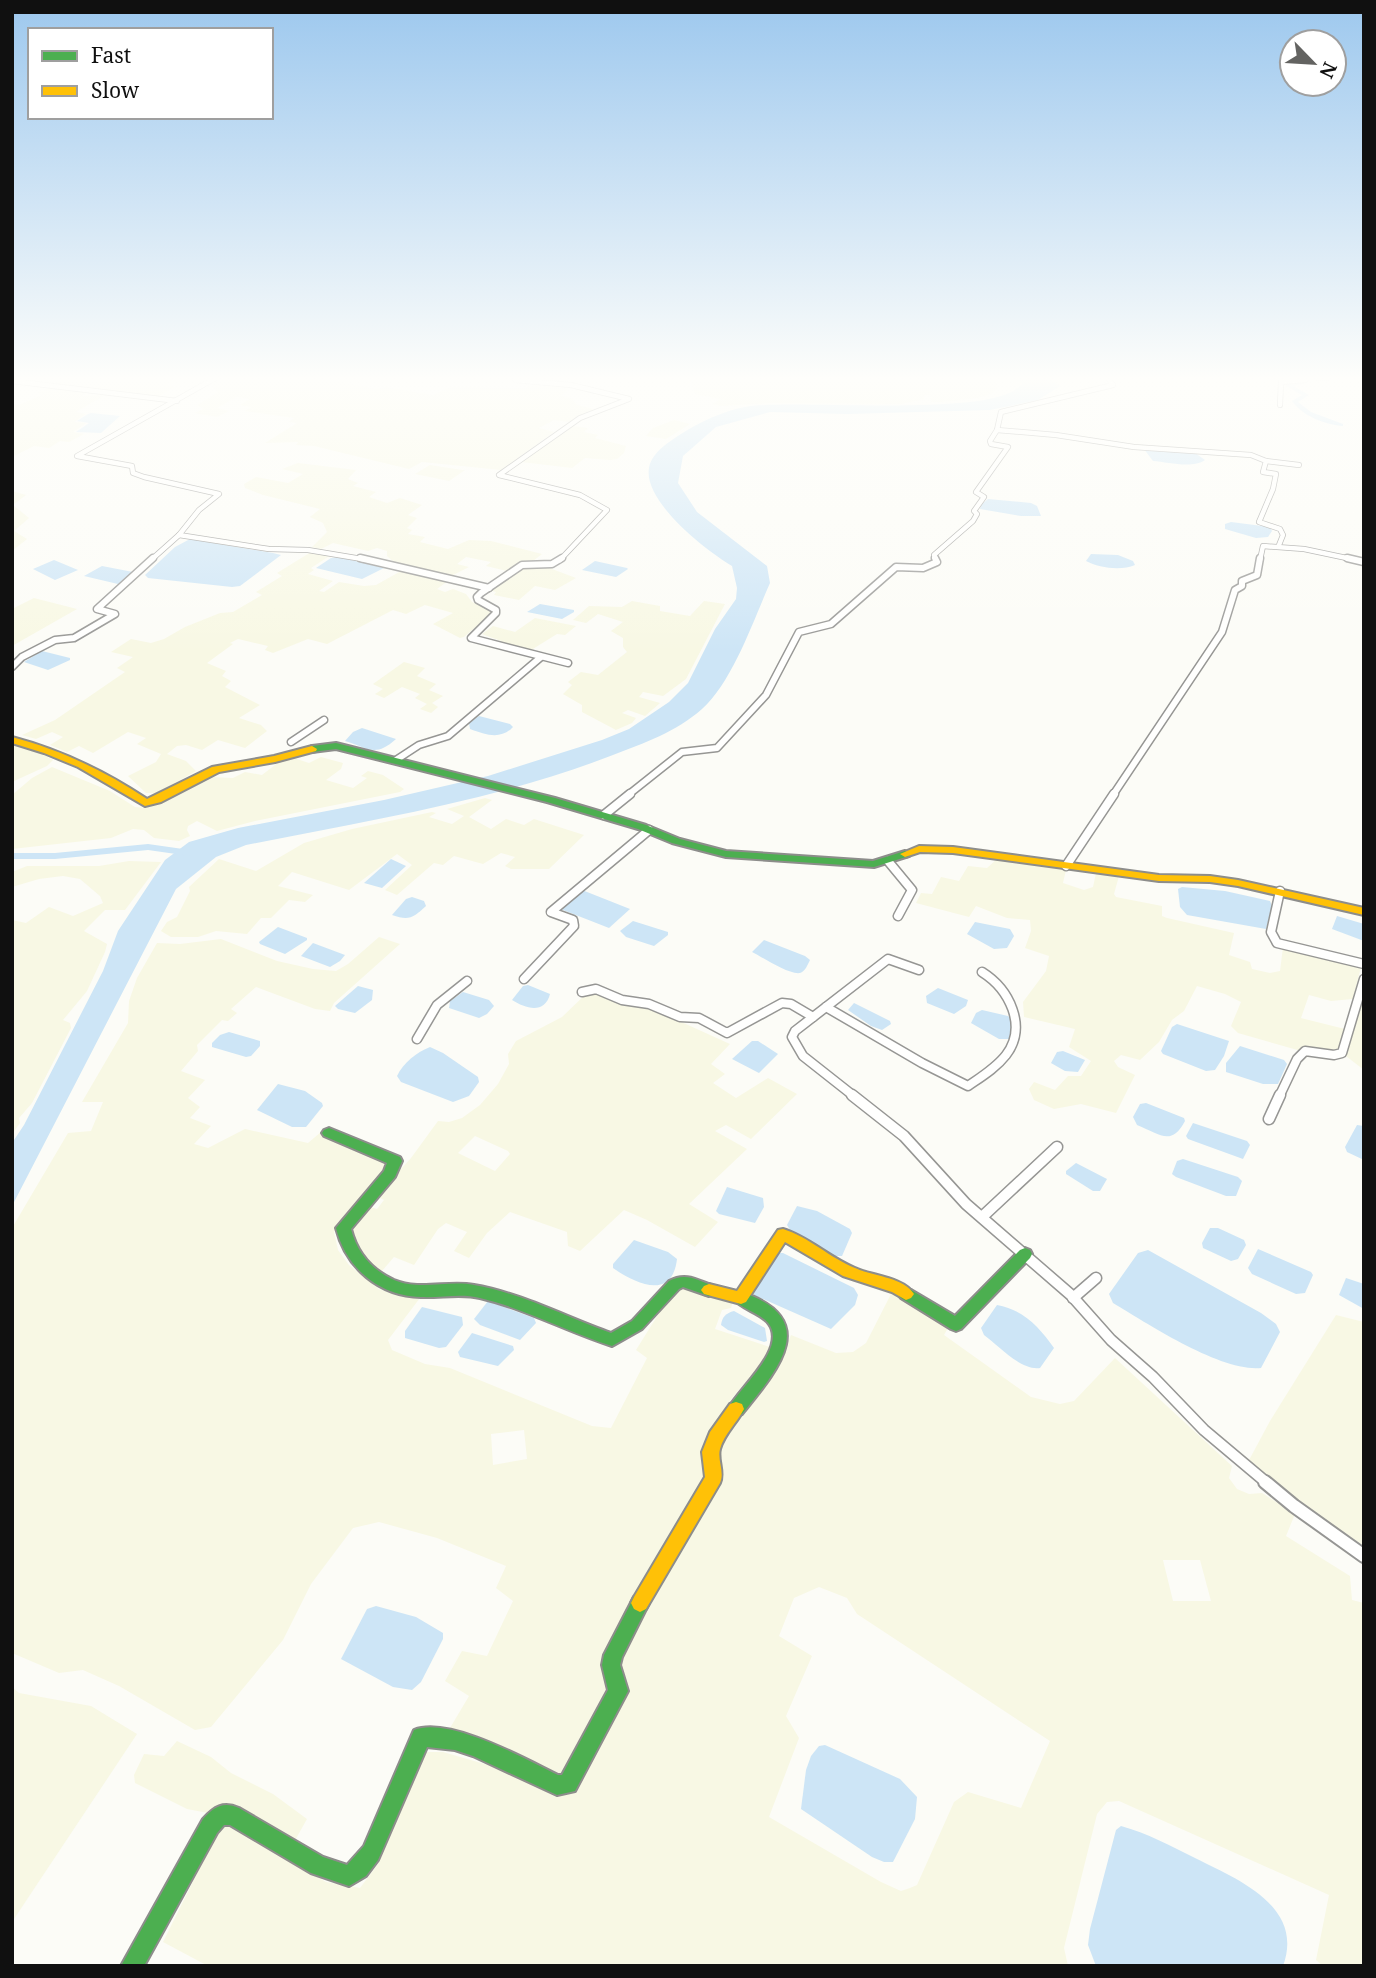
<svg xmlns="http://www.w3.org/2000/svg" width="1376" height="1978" font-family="'Noto Serif',serif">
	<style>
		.farmland { fill: #f8f8e4; fill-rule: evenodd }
		.water { fill: #cde5f6 }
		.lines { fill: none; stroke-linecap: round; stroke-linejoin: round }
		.canal { fill: #cde5f6; fill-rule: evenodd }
		.street-far4-casing { stroke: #969694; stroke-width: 6 }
		.street-far3-casing { stroke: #969694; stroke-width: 9 }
		.street-far2-casing { stroke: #969694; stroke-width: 11 }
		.street-far1-casing { stroke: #969694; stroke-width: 13 }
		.street-casing { stroke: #969694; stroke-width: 16 }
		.fast-casing { stroke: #8d8d8b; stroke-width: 4 }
		.slow-casing { stroke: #8d8d8b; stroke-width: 4 }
		.street-far4 { stroke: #fffffe; stroke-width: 4.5 }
		.street-far3 { stroke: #fffffe; stroke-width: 6 }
		.street-far2 { stroke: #fffffe; stroke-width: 8 }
		.street-far1 { stroke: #fffffe; stroke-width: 10 }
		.street { stroke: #fffffe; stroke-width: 12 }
		.fast { fill: #4caf50; fill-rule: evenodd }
		.slow { fill: #ffc107; fill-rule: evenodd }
	</style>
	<rect width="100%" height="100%" fill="#fcfcf7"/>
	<g class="farmland">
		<polygon points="69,376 197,376 184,376 166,385 175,387 157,397 54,384"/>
		<polygon points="222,376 334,376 329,380 376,389 385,387 433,395 451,387 526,388 538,383 564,386 567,390 561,396 571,398 577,405 594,409 569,422 554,420 539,428 554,432 501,470 422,462 409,469 314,446 296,445 298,442 265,443 297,423 289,422 294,418 245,411 252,407 240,405 250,399 237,397 231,400 217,408 229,411 217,417 195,413 203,409 197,405 218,392 212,386 213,382"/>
		<polygon points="678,376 992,376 998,387 991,394 977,398 942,402 931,402 930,395 924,395 924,399 901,404 771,403 721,406 712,404 721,399 695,394 691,384 695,382 675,378"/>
		<polygon points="50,387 88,392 82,396 105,395 76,412 86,414 74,422 86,423 73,432 84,434 69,442 60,441 49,448 34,446 12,457 12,404 19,405 42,395 38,393"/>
		<polygon points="674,420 690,424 666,439 646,436 653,428"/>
		<polygon points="573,426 588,428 584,432 598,435 595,438 626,446 624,453 617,459 610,460 585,458 572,468 521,462"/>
		<polygon points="298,463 356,470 348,479 358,483 353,486 376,492 369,497 387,503 400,498 422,505 408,515 417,518 407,528 412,530 408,534 425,537 420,542 448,549 469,540 491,541 542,554 533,561 521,562 507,571 486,566 491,562 466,557 457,564 469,567 451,576 396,564 387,556 387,551 377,548 368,551 333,543 321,549 312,547 327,532 323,523 310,517 320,509 263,495 245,488 244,484 256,477 288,483 303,474 282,469"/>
		<polygon points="430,465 462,470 465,470 449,481 415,474"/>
		<polygon points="12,491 26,495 13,505 29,518 14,531 27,539 12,551"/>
		<polygon points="311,552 331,555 311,568 314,570 308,574 333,581 319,591 324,592 339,582 364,586 376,585 401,571 448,581 437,589 445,592 453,589 466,594 472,602 490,609 492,613 464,637 460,638 433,624 453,613 425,605 406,614 393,610 327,644 308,639 273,653 265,650 268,646 238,639 230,643 233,644 207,663 226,671 222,676 231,681 225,687 260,705 239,718 261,725 267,731 245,748 218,740 202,750 186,745 177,746 167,754 186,761 196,771 157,793 146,793 128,776 156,762 161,754 137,744 146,738 128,732 93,753 79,746 67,752 50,745 63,737 52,732 36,739 22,735 55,720 125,672 117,668 133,657 111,652 131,639 151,643 164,639 185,627 220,613 233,612 262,595 256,592 282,576 277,573"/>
		<polygon points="544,566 576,578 555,590 535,586 519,600 494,595 496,592 489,590 521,568"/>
		<polygon points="34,598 77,609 12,646 12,609"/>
		<polygon points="632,601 660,606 660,611 690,616 704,601 725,604 686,679 663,696 643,692 639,697 660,703 645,716 628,710 622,713 636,718 632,723 616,730 582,712 582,705 563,694 572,685 568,682 581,672 598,675 627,652 623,647 623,638 611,631 623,622 598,614 586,623 573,620 589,606 622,607"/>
		<polygon points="535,618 576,626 565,635 557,634 528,652 500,645 501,641 482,634 493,626 515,632"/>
		<polygon points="404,662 425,668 417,676 436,684 429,690 443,696 432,703 438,707 431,713 420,709 427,704 415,698 420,694 402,687 384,698 375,694 383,689 373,684"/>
		<polygon points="12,744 28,746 53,760 47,766 12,782"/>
		<polygon points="291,757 309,763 321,757 343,763 341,769 326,780 353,788 367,778 361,776 368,771 383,775 404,789 400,792 255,821 217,831 197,821 188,826 187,830 190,836 179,841 154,838 144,830 133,829 111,838 12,849 12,795 32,778 52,767 110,791 135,807 145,808 164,802 209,777 233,778 245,772 262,775 284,758"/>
		<polygon points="485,798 492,800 469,817 491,829 506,819 524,825 534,819 584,835 549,869 511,869 505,866 515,857 501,853 483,864 454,856 443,865 434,863 397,895 385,890 412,865 397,854 349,890 292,872 278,886 313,895 305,902 289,900 271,918 261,918 247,934 216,931 198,937 171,937 161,931 167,922 177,917 190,891 189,887 219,859 256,871 304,843 352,829 432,812 436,813 429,817 452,824 464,816 447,809"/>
		<polygon points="997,859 1066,870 1063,883 1084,890 1093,887 1096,873 1119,876 1114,894 1116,897 1162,906 1162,916 1167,918 1234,933 1229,955 1250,962 1252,969 1270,973 1280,971 1283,947 1361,967 1353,999 1331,1001 1309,995 1301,1018 1345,1029 1338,1053 1301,1051 1238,1033 1231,1026 1241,1002 1225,994 1197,986 1184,1011 1172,1020 1159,1042 1140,1060 1121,1055 1114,1061 1118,1067 1135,1075 1116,1113 1081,1104 1054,1109 1034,1100 1029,1089 1034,1082 1055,1090 1068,1076 1081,1076 1091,1061 1069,1047 1075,1029 1024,1017 1023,1002 1046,971 1049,956 1025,948 1031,931 1030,920 1007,918 976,906 969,917 916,903 921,893 932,894 941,877 959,881 968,866 987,868"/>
		<polygon points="129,861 161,862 125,910 105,910 84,931 107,944 105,952 87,991 63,1020 70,1023 71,1028 32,1103 19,1118 20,1123 12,1134 12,920 26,923 49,907 73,916 103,903 100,896 80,879 63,876 39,879 12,887 12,872 27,866 99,866"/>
		<path d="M379,937l21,7 -66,59 -4,8 -15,-2 -59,-22 -25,22 6,4 -9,8 -6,-1 -25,25 1,6 -17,20 24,9 -17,18 12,9 -10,11 21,8 -17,18 14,4 37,-19 63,14 13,-11 68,30 -2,9 -47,51 -6,10 4,18 11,15 30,24 23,8 18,1 -32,42 4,10 33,14 25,4 142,58 19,2 36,-70 -11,-8 40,-64 4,-2 53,17 -2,7 -9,2 -7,19 55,18 -3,10 -35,41 -29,50 2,34 -17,32 -17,18 -34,62 -25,91 -51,93 -114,-45 22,-37 -24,-15 17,-30 25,5 26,-55 -17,-13 10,-22 -69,-28 -58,-16 -26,6 -42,56 -28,56 -72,87 -16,3 -76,-44 -36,-16 -24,3 -47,-20v-425l56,-95 23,-2 12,-29h-21l46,-79 1,-22 8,-23 20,-35 23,1 41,-5 56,22 36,8 23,2 12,-7zM524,1430l3,29 -34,6 -2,-31z"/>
		<path d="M589,991l57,15 84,38 -19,20 14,10 -12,9 23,15 32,-20 29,16 -46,45 -25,-14 -11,6 32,18 -58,55 29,18 -23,25 -48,-27 -23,-10 -44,41 -12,-5 -1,-14 -57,-20 -23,21 -18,25 -15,-7 13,-19 -21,-9 -8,6 -24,36 -20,-8 -12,14 -20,-13 -11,-11 -2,-20 18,-21 10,3 7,-9 -8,-4 35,-38 27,-37 11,1 13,-4 18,-13 18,-21 11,-20 -1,-10 8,-13 46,-24zM475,1136l33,15 2,3 -15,17 -37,-18z"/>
		<polygon points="1364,998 1364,1070 1346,1056"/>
		<path d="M891,1294l13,3 45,29 -5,9 87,62 29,7 14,-3 41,-43 117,108 -3,12 8,11 12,5 13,-1 33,21 -9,22 64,40 2,24 12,3v363h-41l-7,-6 13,-65 -210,-94 -12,1 -10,12 -33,134 4,18h-860l-45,-24 58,-117 7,-3 98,60 34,6 18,-24 46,-112h19l45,13 71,28 17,-4 48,-94 -6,-28 13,-34 89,-153 -6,-23 17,-34 50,-65 10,-23 45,18 17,-1 13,-9zM1163,1560h37l11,41h-38zM819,1587l28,11 10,16 193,127 -29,67 -53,-16 -14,10 -37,83 -7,3 -9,3 -20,-9 -112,-65 30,-79 -13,-22 26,-60 -33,-20 15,-38z"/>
		<polygon points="1336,1315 1364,1322 1364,1546 1306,1507 1248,1462 1270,1421"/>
		<polygon points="12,1687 19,1693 91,1706 137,1734 12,1922"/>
		<polygon points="177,1741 211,1757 231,1773 273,1794 307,1819 293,1844 233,1806 208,1813 187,1809 135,1783 134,1775 144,1754 164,1756"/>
	</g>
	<g class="water">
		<path d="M1012,376h34l14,10 -22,14 -48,10 -143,4 -77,-2 -54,15 -33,29 -5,27 19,29 70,54 3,17c-17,38 -37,98 -68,126 -26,23 -58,34 -89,46 -118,46 -244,65 -367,90l-30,12 -40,32 -164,317v-63l12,-18 79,-154 15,-40 47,-71 24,-18 49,-14 146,-28 104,-24 114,-36 27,-11 40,-27 19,-19 27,-54 21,-30 1,-11 -5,-22c-25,-15 -89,-64 -83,-98 3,-16 20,-26 32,-34 19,-12 42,-23 64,-27 47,-9 257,13 277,-24z"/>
		<polygon points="88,414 91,413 120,416 101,433 76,432 89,423 77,421"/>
		<path d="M1144,449l51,4 10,7c-13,9 -37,2 -52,1z"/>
		<polygon points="988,499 1031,503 1037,506 1041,516 1021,516 980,509 981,505"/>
		<polygon points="1231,522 1270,527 1272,531 1268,537 1256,538 1225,529 1225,524"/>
		<polygon points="190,539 273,553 281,555 240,586 232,587 148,578 145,575 175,547"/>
		<path d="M1091,554l27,1 15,6 2,4c-14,6 -36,3 -49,-4z"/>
		<polygon points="339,557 384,568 362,579 316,568 331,558"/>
		<polygon points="54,560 78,570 55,580 33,569"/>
		<polygon points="595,561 627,568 628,569 616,577 582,570"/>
		<polygon points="102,566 133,572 118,584 84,576"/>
		<polygon points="540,604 574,610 574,612 562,619 527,612"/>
		<polygon points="42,651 70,658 70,660 48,670 24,662"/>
		<path d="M479,716l31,8 3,3c-12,13 -27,8 -43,2l-1,-6z"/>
		<path d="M362,728l34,11c-21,19 -28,9 -51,2l8,-9z"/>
		<polygon points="391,859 406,866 382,888 364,883"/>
		<polygon points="1182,887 1225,891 1270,901 1272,906 1266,929 1187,915 1180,907 1178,889"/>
		<polygon points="582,890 630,909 609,928 563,910 561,908"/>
		<path d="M412,897l12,4 2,5c-13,12 -17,15 -34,9l14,-16z"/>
		<polygon points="1337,916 1364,924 1364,941 1332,929"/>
		<polygon points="633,921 668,932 668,935 654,946 626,937 620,931"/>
		<polygon points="975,922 1010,929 1014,936 1007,948 994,949 967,934"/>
		<polygon points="278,927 307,938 307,940 285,954 260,944 259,942"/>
		<path d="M764,940l41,16 5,4c-2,4 -5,12 -10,13 -11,2 -38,-16 -48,-21z"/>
		<polygon points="313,943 345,955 340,961 330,967 301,956"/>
		<path d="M528,985l22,9c-5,20 -24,15 -38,6l11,-14z"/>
		<polygon points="358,986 373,990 372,1000 355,1013 338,1009 335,1006"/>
		<polygon points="938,988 968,1000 966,1006 954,1014 927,1003 926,996"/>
		<polygon points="463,992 489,1000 494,1006 487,1014 479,1018 449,1008 450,1001"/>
		<polygon points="854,1003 890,1021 891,1024 882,1030 871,1026 848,1010"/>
		<polygon points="982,1010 1008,1016 1013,1021 1009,1039 999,1039 971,1023 976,1013"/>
		<polygon points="1177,1024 1229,1041 1224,1056 1215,1070 1206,1071 1163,1054 1161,1051 1172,1027"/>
		<polygon points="229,1032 260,1041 260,1046 251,1056 246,1057 212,1047 212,1043 220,1035"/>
		<polygon points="752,1041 758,1041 778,1054 759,1073 732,1059"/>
		<polygon points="1240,1046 1284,1060 1287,1064 1278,1084 1263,1084 1226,1072 1226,1063"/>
		<path d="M430,1047l13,6 35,24 1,5 -10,14 -16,6 -52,-20 -4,-6c6,-13 20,-24 33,-29z"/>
		<polygon points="1063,1051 1085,1060 1078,1072 1065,1071 1051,1063 1057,1052"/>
		<polygon points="278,1084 305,1091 322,1103 323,1106 306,1127 292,1127 257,1110"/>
		<path d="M1146,1103l38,15 1,3c-14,26 -25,13 -48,4l-4,-8 7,-13z"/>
		<polygon points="1193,1123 1247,1141 1250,1145 1243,1159 1188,1139 1186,1136"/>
		<polygon points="1357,1125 1364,1126 1364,1160 1347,1152 1345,1147"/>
		<polygon points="1183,1159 1238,1177 1242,1181 1236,1196 1226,1196 1176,1177 1172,1174 1177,1161"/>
		<polygon points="1076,1163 1107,1179 1100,1191 1093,1191 1066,1174 1066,1171"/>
		<polygon points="727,1187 763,1198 764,1207 755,1223 719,1214 716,1211"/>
		<polygon points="797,1206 817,1211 850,1229 852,1233 842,1256 832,1256 790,1230 787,1225"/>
		<polygon points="1210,1228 1218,1228 1244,1240 1246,1245 1238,1259 1231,1261 1203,1248 1202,1243"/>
		<path d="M634,1240l34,12 9,7c-5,42 -41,25 -64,9v-4z"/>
		<polygon points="1258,1249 1311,1272 1313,1275 1305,1293 1296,1294 1252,1274 1248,1268"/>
		<path d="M1148,1250l113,63 15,11 4,8 -19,36c-40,4 -113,-44 -148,-65l-4,-9 29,-41z"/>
		<polygon points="777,1253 783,1253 854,1288 858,1295 855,1305 831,1329 754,1295 754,1290"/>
		<polygon points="1346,1278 1364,1284 1364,1309 1339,1295"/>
		<polygon points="488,1301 534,1318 536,1323 520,1340 480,1325 474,1319"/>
		<path d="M997,1305c27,5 42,22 57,43l-14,20c-19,3 -42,-23 -56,-33l-3,-7z"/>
		<polygon points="422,1307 462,1317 463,1325 446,1347 439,1348 405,1338 405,1331"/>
		<path d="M734,1311l31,17 2,13 -3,1 -36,-12 -7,-5c1,-8 5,-12 13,-14z"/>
		<polygon points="472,1333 513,1346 514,1350 498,1366 460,1357 458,1352"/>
		<polygon points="376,1606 416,1617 443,1633 443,1639 421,1682 412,1690 393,1687 341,1659 367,1609"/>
		<polygon points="825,1745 900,1779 917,1797 915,1819 893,1862 884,1862 872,1857 801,1809 806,1770 811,1756 819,1746"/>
		<path d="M1121,1826c26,7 50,20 74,32 42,21 110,48 88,108h-187l-8,-21 2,-16 26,-99z"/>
	</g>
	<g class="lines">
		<g class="canal">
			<path d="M1313,376h7l-17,8 -10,2 16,9 -11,7 13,10 32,12v2c-17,-1 -41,-10 -51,-25l10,-6 -16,-9v-2l14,-2z"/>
			<polygon points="148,844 190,850 195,853 190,856 148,850 55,859 12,859 12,853 55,853"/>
		</g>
		<defs>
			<g id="street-far4">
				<polyline points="519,376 515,380 571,385 629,399 580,418 499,475 580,495 607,510 560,560"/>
				<polyline points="12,381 177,401"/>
				<polyline points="1280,405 1281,382 1305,380 1304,376 1327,378"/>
				<polyline points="997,430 1056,435 1134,447 1251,455 1266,461 1263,472 1276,474 1273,489 1259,522 1280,529 1283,535 1279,545"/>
				<polyline points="1266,461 1299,465"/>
				<polyline points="179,535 199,510 219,494 144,477 133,473 132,466 77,456 219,376"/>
				<polyline points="151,560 179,535 269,549 308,550 368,560"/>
				<polyline points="936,560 934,555 973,521 977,514 974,511 984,497 976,492 1008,447 991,444 990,441 997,430 1001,412 1113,385 1107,376"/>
				<polyline points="1260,560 1263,546 1304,549 1356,560"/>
			</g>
			<g id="street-far3">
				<polyline points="360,558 489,588"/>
				<polyline points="562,558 552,564 522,565 481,593 477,597 478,600 496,610 496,613 471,638 568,663"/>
				<polyline points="1347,558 1364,562"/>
				<polyline points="12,667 22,657 55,640 74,638 115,614 97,609 153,558"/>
				<polyline points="291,742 324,720"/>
				<polyline points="396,760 419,745 448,736 541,657"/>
				<polyline points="628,795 682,752 717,748 766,695 799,632 831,624 896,567 923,568 937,562 935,558"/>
				<polyline points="1113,795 1222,632 1235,590 1242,586 1242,581 1257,575 1260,558"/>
			</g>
			<g id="street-far2">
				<polyline points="604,815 630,794"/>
				<polyline points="888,861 912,890 898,916"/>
				<polyline points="1066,866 1114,794"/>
				<polyline points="1280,891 1271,932 1277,943 1364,964"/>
				<polyline points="524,979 574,926 573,920 551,912 649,830"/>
				<polyline points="582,992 596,989 622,1000 649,1004 680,1017 699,1018 727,1033 782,1003 791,1004 813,1017"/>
				<path d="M826,1007l96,56 46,23c13,-9 28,-18 38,-31 22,-29 3,-66 -24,-83"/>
				<polyline points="417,1039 437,1005 467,981"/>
				<polyline points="855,1097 803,1056 792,1037 795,1031 888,959 919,970"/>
				<polyline points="1279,1097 1297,1059 1305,1051 1334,1055 1342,1053 1364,979"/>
			</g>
			<g id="street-far1">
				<polyline points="852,1095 904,1136 966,1204 1071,1295 1111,1340 1153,1377 1204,1430 1267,1483"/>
				<polyline points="1269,1119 1280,1095"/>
				<polyline points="982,1217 1057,1147"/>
				<polyline points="1073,1298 1096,1278"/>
			</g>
			<polyline id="street" points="1265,1482 1294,1506 1364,1556"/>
			<g id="fast">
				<polygon points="336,743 555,798 646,825 680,839 726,851 873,861 905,851 910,854 909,856 874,867 726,857 672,843 638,829 547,802 336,749 312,752 307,749 312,746"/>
				<path d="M329,1128l71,29 2,4 -7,16 -44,52c6,24 21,41 43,51 26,11 54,0 80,5 47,8 92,32 137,48l21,-12 37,-40c17,-9 28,-1 45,5l3,4 -3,4 -5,2 -26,-9 -4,2 -37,40 -30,17c-44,-14 -86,-37 -132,-48 -19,-5 -39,0 -59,-1 -42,-1 -75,-29 -85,-69l48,-57 3,-8 -63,-27 -2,-3 2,-3z"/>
				<polygon points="1025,1248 1030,1250 1032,1254 1030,1258 961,1329 956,1331 951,1329 901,1298 898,1294 901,1290 906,1288 911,1290 955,1316 1020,1250"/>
				<path d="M741,1292c82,27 36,79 1,122l-6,2 -6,-2 -2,-5c10,-20 59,-60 41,-85 -9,-12 -28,-14 -36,-26l3,-4z"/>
				<path d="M640,1594l6,3 3,6 -27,54 -2,8 8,26 -53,100 -18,4 -84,-39 -18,-6 -28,-3 -49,113 -12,16 -17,10 -38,-13 -81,-48h-6l-7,8 -73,133h-23l82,-147c11,-12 20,-18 36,-11l84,49 24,8 17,-19 50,-116c35,-14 111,29 144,45h4l46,-85 -6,-25 2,-10 30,-58z"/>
			</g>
			<g id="slow">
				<path d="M12,737c49,13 93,34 135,62l65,-32 62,-11 38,-10 5,3 -1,2 -41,11 -56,10 -58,30 -16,4 -67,-39 -34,-14 -32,-10z"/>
				<polygon points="919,846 953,847 1159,875 1210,876 1238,880 1364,908 1364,915 1238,886 1210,882 1159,881 953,853 920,852 905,857 900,854"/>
				<path d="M783,1229c26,8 47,29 72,39 17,8 48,9 59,26l-3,4 -5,2 -14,-8 -49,-16 -58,-34 -39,60 -5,2 -37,-10 -3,-4 3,-4 5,-2 28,7 41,-61z"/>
				<path d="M736,1402l6,2 2,5c-7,14 -20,25 -24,40 -3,11 5,23 0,34l-74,126 -6,3 -6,-3 -3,-6 3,-6 71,-120 -3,-25 8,-20 20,-28z"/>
			</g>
		</defs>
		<use href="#street-far4" class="street-far4-casing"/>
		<use href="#street-far3" class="street-far3-casing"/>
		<use href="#street-far2" class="street-far2-casing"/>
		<use href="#street-far1" class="street-far1-casing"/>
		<use href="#street" class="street-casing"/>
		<use href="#fast" class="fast-casing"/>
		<use href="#slow" class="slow-casing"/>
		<use href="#street-far4" class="street-far4"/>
		<use href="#street-far3" class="street-far3"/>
		<use href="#street-far2" class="street-far2"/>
		<use href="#street-far1" class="street-far1"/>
		<use href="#street" class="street"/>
		<use href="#fast" class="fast"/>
		<use href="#slow" class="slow"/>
	</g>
	<linearGradient id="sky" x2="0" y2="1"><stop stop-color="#9dc8ee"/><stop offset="0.58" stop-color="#fefefb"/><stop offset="1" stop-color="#fefefb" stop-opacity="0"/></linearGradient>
	<rect width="1376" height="653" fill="url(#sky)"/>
	<rect width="1376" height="1978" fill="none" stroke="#101010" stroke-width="28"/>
	<rect x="28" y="28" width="245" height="91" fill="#ffffff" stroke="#9f9f9f" stroke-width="2"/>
	<rect x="42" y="51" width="35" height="10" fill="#4caf50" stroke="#9f9f9f" stroke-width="2"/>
	<text x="91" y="63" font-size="21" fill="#101010">Fast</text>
	<rect x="42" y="86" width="35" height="10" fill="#ffc107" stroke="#9f9f9f" stroke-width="2"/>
	<text x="91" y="98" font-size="21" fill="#101010">Slow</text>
	<g transform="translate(1313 63) rotate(115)"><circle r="33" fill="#ffffff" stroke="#9f9f9f" stroke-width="2"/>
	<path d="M0-5L12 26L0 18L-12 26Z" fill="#636361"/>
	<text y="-10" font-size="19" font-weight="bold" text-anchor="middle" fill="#101010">N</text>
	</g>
</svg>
